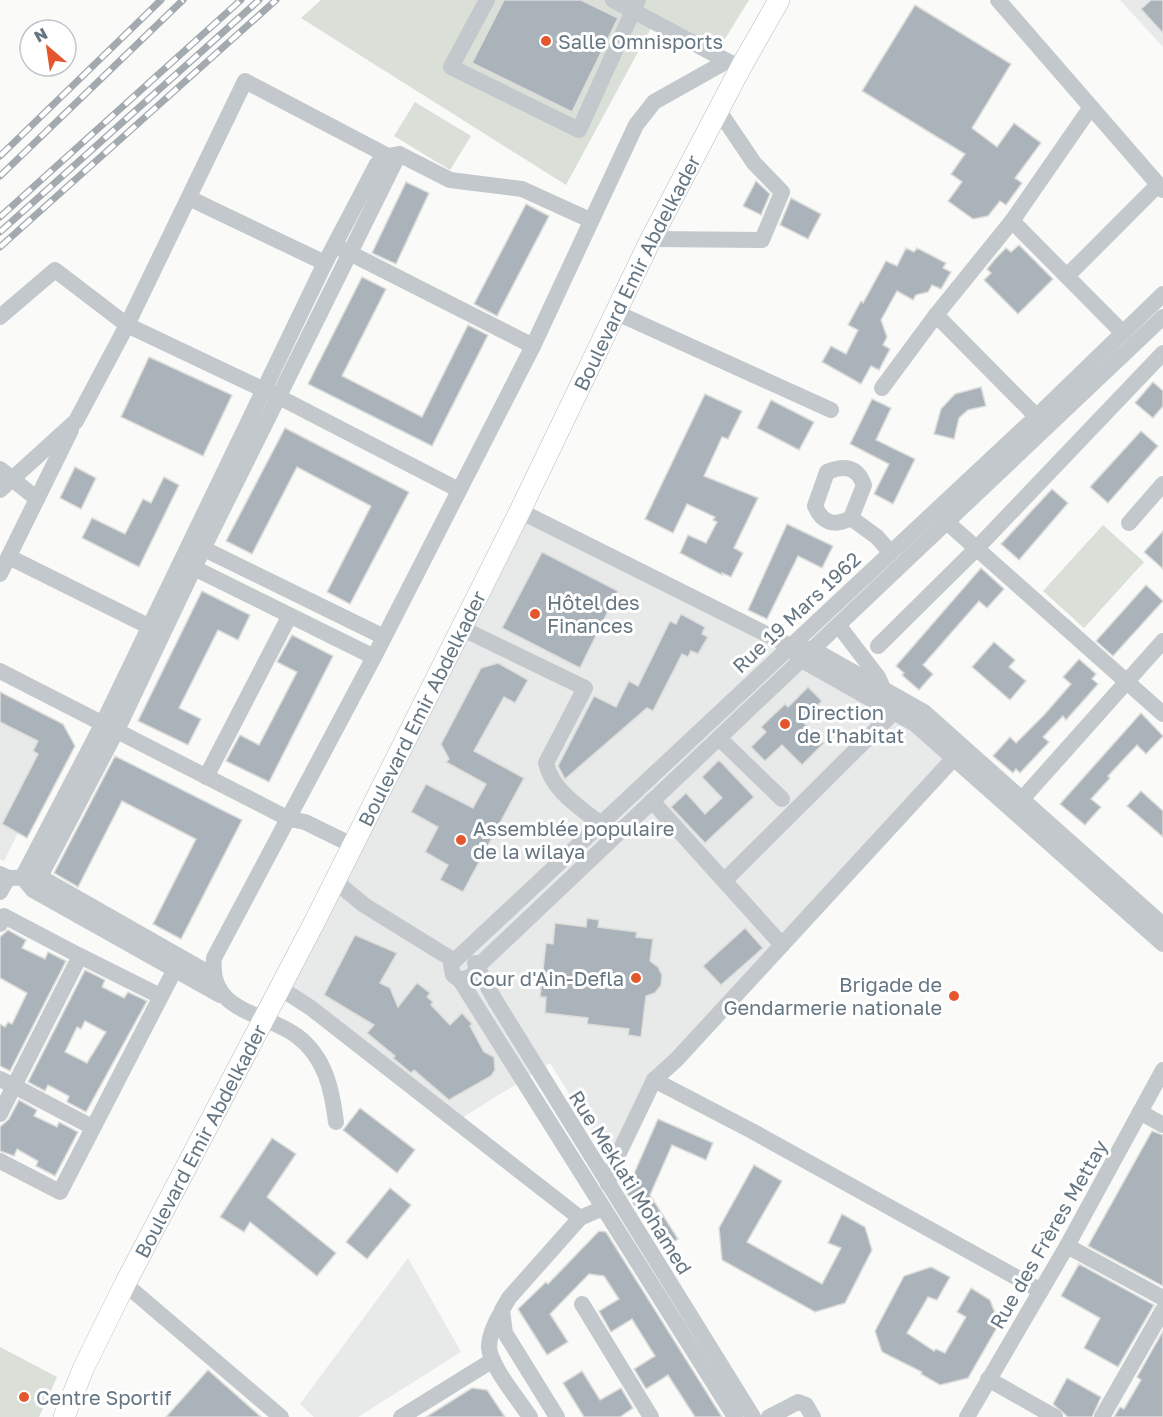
<svg xmlns="http://www.w3.org/2000/svg" width="1163" height="1417" font-family="'Golos Text',sans-serif">
	<style>
		.built { fill: #e8e9e9 }
		.green { fill: #dadfd7 }
		.building { fill: #aab3b9; stroke: #dcdcda; stroke-width: 1.5; fill-rule: evenodd }
		.lines { fill: none; stroke-linecap: round; stroke-linejoin: round }
		.major-casing { stroke: #b5babe; stroke-width: 22 }
		.minor { stroke: #c3c8cc; stroke-width: 16 }
		.major { stroke: #fff; stroke-width: 21 }
		.rail-casing { stroke: #a2aab0; stroke-width: 7 }
		.rail { stroke: #fff; stroke-width: 4.5; stroke-dasharray: 14; stroke-linecap: butt }
		.poi-dot { fill: #e4572e; stroke: #fff; stroke-width: 2 }
		.labels { text-anchor: middle; dominant-baseline: central; stroke-width: 6; stroke-linejoin: round; paint-order: stroke }
		.poi-label { font-size: 20px; fill: #657683; stroke: #fff; text-anchor: start }
		.street-label { font-size: 20px; fill: #657683; stroke: #fff }
	</style>
	<rect width="100%" height="100%" fill="#fafaf8"/>
	<g class="built">
		<polygon points="1120,0 1163,0 1163,47"/>
		<polygon points="520,511 790,646 954,758 677,1059 617,1157 594,1134 550,1063 457,1121 281,988"/>
		<polygon points="0,692 63,724 75,746 27,838 18,833 4,861 0,859"/>
		<polygon points="408,1258 461,1352 358,1417 314,1417 300,1404"/>
	</g>
	<g class="green">
		<polygon points="321,0 749,0 720,47 657,17 566,185 301,18"/>
		<polygon points="415,102 471,136 450,170 394,136"/>
		<polygon points="1103,525 1144,562 1084,628 1043,591"/>
		<polygon points="0,1347 57,1377 39,1417 0,1417"/>
	</g>
	<g class="building">
		<polygon points="504,0 581,0 618,18 572,112 472,63"/>
		<polygon points="1151,0 1163,0 1163,33 1141,9"/>
		<polygon points="915,5 1011,64 972,128 997,147 1014,123 1041,143 1015,178 1022,183 1006,205 1000,201 988,216 973,219 948,201 962,182 951,174 965,154 862,91"/>
		<polygon points="756,181 770,194 761,215 743,206"/>
		<polygon points="406,182 429,193 396,264 372,253"/>
		<polygon points="791,198 821,214 808,239 780,225"/>
		<polygon points="526,204 549,216 497,316 474,304"/>
		<polygon points="1019,245 1053,279 1018,314 984,280 991,273 987,269 996,258 1006,248 1011,252"/>
		<polygon points="906,248 914,252 917,248 946,263 943,268 951,272 941,289 932,285 928,292 916,295 913,300 897,291 881,320 887,337 883,345 890,349 879,370 871,366 861,384 822,362 831,346 846,354 858,330 848,325 861,301 863,303 886,261 897,266"/>
		<polygon points="362,277 386,289 342,376 422,417 468,325 488,335 432,446 308,384"/>
		<polygon points="149,357 232,395 203,456 121,417"/>
		<polygon points="1153,382 1163,391 1163,406 1153,418 1135,403"/>
		<polygon points="981,387 986,406 968,410 959,418 954,439 934,434 941,409 955,394"/>
		<polygon points="705,394 742,411 728,439 722,437 704,476 758,498 734,548 743,553 731,577 722,573 722,575 680,553 688,535 706,543 717,522 713,520 715,517 687,504 673,533 645,519"/>
		<polygon points="872,399 891,408 876,440 915,459 893,504 874,494 889,464 850,444"/>
		<polygon points="771,400 814,422 799,450 757,428"/>
		<polygon points="285,428 409,492 350,604 327,592 371,506 297,467 252,554 226,541"/>
		<polygon points="1141,431 1158,446 1108,503 1090,487"/>
		<polygon points="75,467 96,478 81,509 60,498"/>
		<polygon points="164,477 179,485 139,567 82,538 92,518 125,534 143,499 151,503"/>
		<polygon points="1052,489 1068,503 1019,560 1001,544"/>
		<polygon points="787,524 833,546 822,568 798,556 767,619 748,610"/>
		<polygon points="1163,531 1163,569 1144,552"/>
		<polygon points="542,552 618,591 580,668 502,628"/>
		<polygon points="981,568 1004,589 987,608 979,601 923,665 933,674 919,690 902,675 904,673 896,666"/>
		<polygon points="1146,585 1163,601 1113,656 1096,641"/>
		<polygon points="202,591 250,615 238,640 218,630 179,708 201,719 188,745 138,721"/>
		<polygon points="681,614 705,627 702,634 708,637 698,654 691,651 688,657 682,654 653,711 647,708 565,779 558,766 594,696 616,707 629,681 638,686 670,621 676,624"/>
		<polygon points="292,635 333,656 269,782 226,761 240,735 259,745 297,672 277,662"/>
		<polygon points="994,642 1015,660 1009,667 1026,681 1010,700 972,667"/>
		<polygon points="1079,659 1096,674 1092,679 1098,684 1066,720 1063,716 1043,737 1049,742 1020,773 1016,769 1013,773 993,756 1010,737 1016,743 1045,714 1071,684 1063,677"/>
		<polygon points="498,663 528,680 515,703 504,697 474,751 524,778 463,892 440,880 448,865 425,852 438,827 411,812 426,784 473,808 486,784 446,762 449,759 441,744 481,668"/>
		<polygon points="808,687 822,701 802,721 824,743 802,765 782,745 765,761 751,747 766,732 761,727 785,704 788,707"/>
		<polygon points="0,692 63,724 75,746 27,838 2,824 38,754 33,751 38,741 0,722"/>
		<polygon points="1141,713 1163,736 1146,754 1137,745 1108,776 1110,778 1091,799 1101,807 1085,825 1060,804"/>
		<polygon points="115,756 242,820 181,939 153,924 196,839 122,801 78,887 54,873"/>
		<polygon points="719,760 754,797 705,843 671,807 686,793 705,814 722,798 702,777"/>
		<polygon points="1141,791 1163,811 1163,837 1127,806"/>
		<polygon points="587,918 599,920 598,927 637,932 636,937 653,939 650,961 658,967 662,975 661,985 655,993 646,996 641,1037 628,1035 629,1029 587,1024 588,1018 545,1013 546,997 540,997 546,943 553,944 555,923 586,927"/>
		<polygon points="745,928 763,948 721,985 703,966"/>
		<polygon points="8,930 26,940 22,948 45,959 48,952 66,961 10,1071 0,1066 0,1024 5,1027 8,1022 12,1024 27,993 0,978 0,937"/>
		<polygon points="355,935 397,953 380,983 390,988 398,1007 417,983 430,993 427,997 433,1002 431,1005 450,1025 462,1013 472,1024 470,1026 484,1052 494,1057 495,1070 491,1076 449,1100 414,1070 411,1073 393,1058 395,1056 367,1033 374,1025 324,995"/>
		<path d="M85,970l20,10 -3,7 22,11 4,-6 19,9 -61,111 -19,-10 2,-6 -21,-11 -3,6 -17,-9zM85,1021l21,11 -19,31 -22,-11 12,-25 4,2z"/>
		<polygon points="19,1100 37,1110 34,1116 57,1127 59,1122 78,1132 55,1176 36,1166 38,1161 17,1149 14,1156 0,1151 0,1127 9,1119"/>
		<polygon points="360,1108 415,1150 397,1173 343,1130"/>
		<polygon points="658,1119 713,1143 706,1160 672,1145 650,1195 678,1239 662,1249 626,1192"/>
		<polygon points="1152,1131 1163,1135 1163,1286 1088,1246"/>
		<polygon points="272,1138 296,1154 267,1197 336,1253 317,1276 250,1222 244,1232 220,1217"/>
		<polygon points="754,1165 782,1181 747,1242 822,1284 841,1248 828,1243 842,1214 865,1227 872,1250 845,1303 815,1312 722,1260 719,1228"/>
		<polygon points="390,1188 411,1205 367,1259 346,1242"/>
		<polygon points="599,1231 606,1232 722,1417 695,1417 668,1375 646,1389 634,1369 655,1356 632,1319 611,1332 599,1311 619,1299 604,1276 589,1274 550,1314 568,1342 547,1355 518,1309 546,1282 548,1284"/>
		<polygon points="1079,1264 1154,1305 1118,1367 1084,1348 1100,1318 1061,1296"/>
		<polygon points="931,1267 950,1277 937,1300 928,1297 907,1333 934,1351 936,1349 945,1353 966,1317 957,1312 971,1288 990,1300 999,1324 968,1378 940,1385 921,1374 922,1372 882,1352 875,1331 904,1276"/>
		<polygon points="1163,1331 1163,1417 1114,1417 1120,1407 1124,1409 1141,1380 1137,1377"/>
		<polygon points="208,1370 261,1417 166,1417"/>
		<polygon points="582,1371 600,1400 621,1388 633,1408 620,1417 584,1417 563,1383"/>
		<polygon points="1067,1378 1101,1397 1092,1417 1068,1417 1053,1404"/>
		<polygon points="472,1388 487,1390 505,1417 426,1417"/>
	</g>
	<g class="lines">
		<defs>
			<g id="major">
				<path id="s1" d="M64,1417l20,-50 41,-83 190,-363 205,-410 131,-272 90,-172 38,-67"/>
			</g>
		</defs>
		<use href="#major" class="major-casing"/>
		<g class="minor">
			<polyline points="487,0 451,67 579,130 638,0"/>
			<polyline points="613,0 727,61"/>
			<polyline points="998,0 1163,190"/>
			<polyline points="399,154 450,180 522,189 590,220"/>
			<polyline points="189,198 325,263"/>
			<polyline points="1012,221 1123,333"/>
			<polyline points="651,239 762,240 782,192 754,163 719,111"/>
			<polyline points="338,247 533,346"/>
			<polyline points="1067,276 1158,185"/>
			<polyline points="617,313 831,410"/>
			<polyline points="936,315 1043,423"/>
			<polyline points="0,317 55,270 127,325 279,397 459,490"/>
			<polyline points="882,388 936,315 1012,221 1091,107"/>
			<polyline points="0,469 37,499"/>
			<polyline points="0,490 76,421 127,325 245,81 388,156"/>
			<polyline points="520,511 790,646 814,650 924,712 1163,925"/>
			<polyline points="940,516 1163,714"/>
			<path d="M851,518c-17,9 -29,5 -36,-12l12,-34c17,-7 30,-6 37,13l-13,33 26,19 13,15"/>
			<polyline points="1129,523 1163,484"/>
			<polyline points="194,544 384,637"/>
			<polyline points="9,557 150,627"/>
			<polyline points="186,564 374,657"/>
			<polyline points="0,574 71,430"/>
			<polyline points="839,626 878,677 882,686"/>
			<path d="M461,628l124,60 -39,75c7,29 34,44 56,62"/>
			<polyline points="878,646 976,549 1163,353"/>
			<polyline points="794,651 800,659 915,724 1163,944"/>
			<polyline points="0,671 289,819 305,822 352,845"/>
			<polyline points="719,738 782,799"/>
			<polyline points="206,777 289,617"/>
			<polyline points="1023,798 1163,641"/>
			<polyline points="652,801 782,945"/>
			<polyline points="0,874 8,878 40,877 212,975"/>
			<polyline points="22,878 103,723 325,263 377,164 388,156 399,154 203,549 117,730 33,890"/>
			<polyline points="725,880 895,711"/>
			<polyline points="335,881 364,905 453,960"/>
			<polyline points="27,883 33,890 220,995"/>
			<polyline points="0,892 8,878"/>
			<polyline points="0,924 4,916 80,956 14,1086 0,1079"/>
			<polyline points="80,956 160,996"/>
			<polyline points="475,963 495,1000 753,1417"/>
			<polyline points="460,980 473,976 476,968 1163,317"/>
			<polyline points="280,988 311,1008 580,1218"/>
			<polyline points="654,1080 752,1131 1041,1291"/>
			<polyline points="1140,1112 1163,1125"/>
			<polyline points="0,1114 14,1086 92,1127"/>
			<path d="M336,1122c-4,-33 -11,-65 -39,-86 -34,-25 -89,-23 -83,-78l160,-301 159,-311 103,-221 18,-23 73,-41 14,6"/>
			<polyline points="0,1161 60,1192 174,971"/>
			<polyline points="608,1184 617,1157 654,1080 677,1059 954,758"/>
			<polyline points="1067,1246 1163,1298"/>
			<polyline points="125,1284 281,1417"/>
			<polyline points="582,1304 651,1417"/>
			<path d="M502,1311c-6,10 -13,23 -13,36 1,19 30,53 41,70"/>
			<polyline points="988,1379 1055,1417"/>
			<polyline points="401,1417 493,1360"/>
			<polyline points="557,1417 505,1333 502,1310 509,1298 580,1218 603,1208"/>
			<polyline points="735,1417 460,980 453,975 451,964 1037,416 1163,294"/>
			<polyline points="769,1417 798,1402 806,1405 813,1417"/>
			<polyline points="967,1417 1067,1246 1163,1070"/>
			<polyline points="1102,1417 1163,1310"/>
		</g>
		<use href="#major" class="major"/>
		<defs>
			<g id="rail">
				<polyline points="0,156 161,0"/>
				<polyline points="0,176 183,0"/>
				<polyline points="0,217 241,0"/>
				<polyline points="0,232 259,0"/>
				<polyline points="0,247 276,0"/>
			</g>
		</defs>
		<use href="#rail" class="rail-casing"/>
		<use href="#rail" class="rail"/>
	</g>
	<g class="poi-dot">
		<circle cx="546" cy="41" r="6"/>
		<circle cx="535" cy="614" r="6"/>
		<circle cx="785" cy="724" r="6"/>
		<circle cx="461" cy="840" r="6"/>
		<circle cx="636" cy="978" r="6"/>
		<circle cx="954" cy="996" r="6"/>
		<circle cx="24" cy="1397" r="6"/>
	</g>
	<g class="labels">
		<g class="poi-label">
			<text x="558" y="41">Salle Omnisports</text>
			<text x="547" y="602">Hôtel des<tspan x="547" dy="23">Finances</tspan></text>
			<text x="797" y="712">Direction<tspan x="797" dy="23">de l'habitat</tspan></text>
			<text x="473" y="828">Assemblée populaire<tspan x="473" dy="23">de la wilaya</tspan></text>
			<text x="624" y="978" text-anchor="end">Cour d'Ain-Defla</text>
			<text x="942" y="984" text-anchor="end">Brigade de<tspan x="942" dy="23">Gendarmerie nationale</tspan></text>
			<text x="36" y="1397">Centre Sportif</text>
		</g>
		<g class="street-label">
			<text stroke="none"><textPath href="#s1" startOffset="1280">Boulevard Emir Abdelkader</textPath></text>
			<text transform="translate(796 612) rotate(-43)">Rue 19 Mars 1962</text>
			<text stroke="none"><textPath href="#s1" startOffset="794">Boulevard Emir Abdelkader</textPath></text>
			<text stroke="none"><textPath href="#s1" startOffset="308">Boulevard Emir Abdelkader</textPath></text>
			<text transform="translate(631 1182) rotate(58)">Rue Meklati Mohamed</text>
			<text transform="translate(1048 1234) rotate(-60)">Rue des Frères Mettay</text>
		</g>
	</g>
	<g transform="translate(48 48) rotate(331)"><circle r="28" fill="#ffffff" stroke="#c1c8cd" stroke-width="1.5"/>
	<path d="M0-4.5L10 22L0 15L-10 22Z" fill="#e4572e"/>
	<text y="-9" font-size="16" font-weight="bold" text-anchor="middle" fill="#657683">N</text>
	</g>
</svg>
